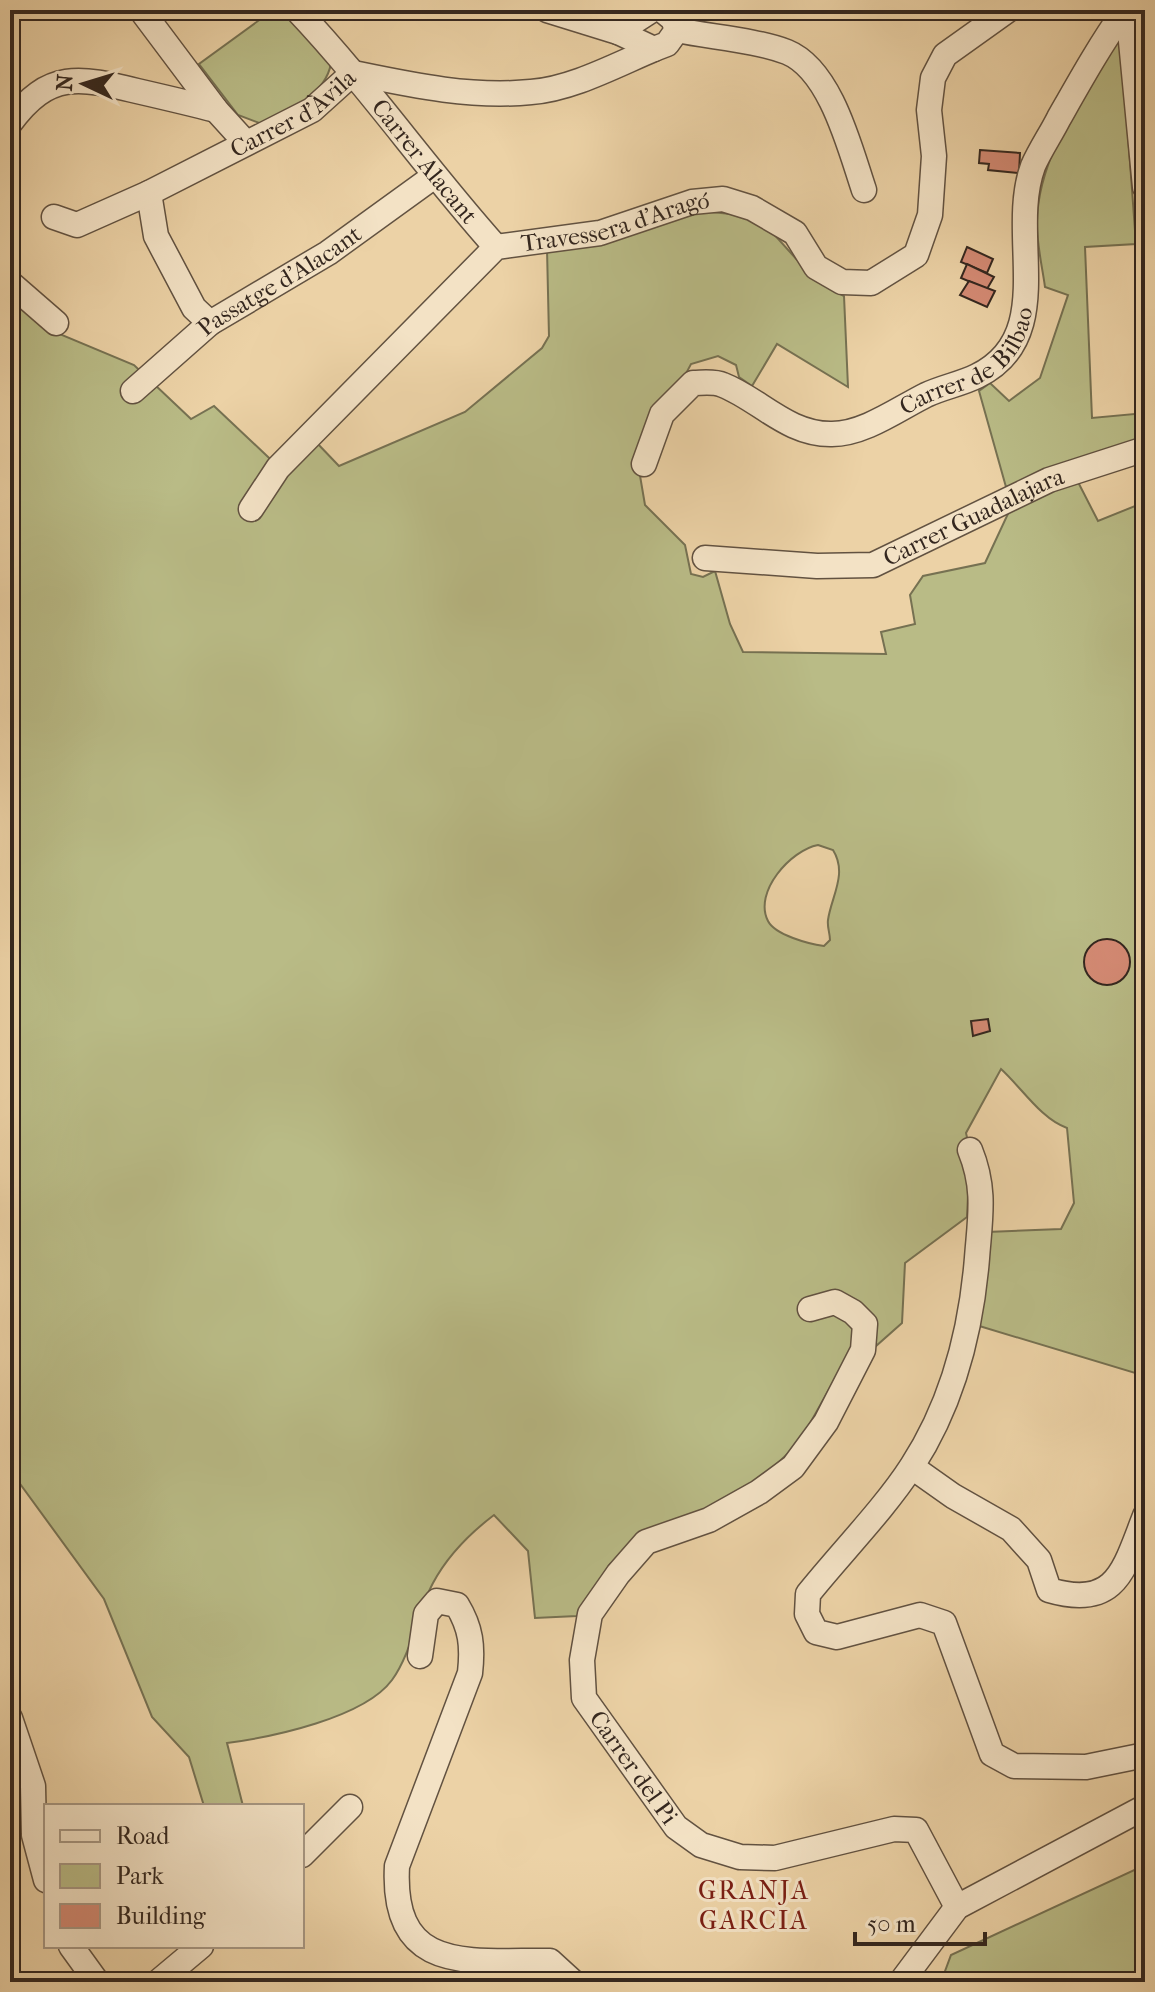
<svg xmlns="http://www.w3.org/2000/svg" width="1155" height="1992" font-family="'IM FELL French Canon',serif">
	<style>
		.green { fill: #b9bb86; stroke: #767152; stroke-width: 2; fill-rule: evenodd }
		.building { fill: #d48a74; stroke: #34271f; stroke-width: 2 }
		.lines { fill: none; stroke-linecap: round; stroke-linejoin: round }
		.minor-casing { stroke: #625241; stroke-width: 27 }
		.minor { stroke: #f3e2c5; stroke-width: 24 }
		.labels { text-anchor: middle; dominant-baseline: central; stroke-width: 6; stroke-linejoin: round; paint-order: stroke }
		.street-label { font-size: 24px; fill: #34271f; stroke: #f3e2c5 }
		.neighbourhood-label { font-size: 26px; letter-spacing: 2px; fill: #7a1f14; stroke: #f3e2c5 }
	</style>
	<rect width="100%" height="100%" fill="#ecd2a6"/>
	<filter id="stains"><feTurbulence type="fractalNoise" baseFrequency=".0025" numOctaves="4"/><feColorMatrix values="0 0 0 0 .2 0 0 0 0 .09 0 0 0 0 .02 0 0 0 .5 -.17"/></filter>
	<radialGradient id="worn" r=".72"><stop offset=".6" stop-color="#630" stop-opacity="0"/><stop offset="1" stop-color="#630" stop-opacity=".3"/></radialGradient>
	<g class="green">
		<path d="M273,10h13l45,53c-5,32 -44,50 -69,61l-24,-9 -39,-51z"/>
		<path d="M1121,40l15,204 -51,3 7,171 53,-5v27l-139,47 -27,-96 11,-8 19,18 31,-23 28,-83 -23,-8c-3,-22 -9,-46 -8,-67 2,-66 47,-124 78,-179z"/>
		<path d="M702,211l38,4 32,17 44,49 28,15 4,91 -71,-43 -25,42 -13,-9 -3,-12 -18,-9 -27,8 -53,100 7,41 40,40 6,29 12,3 12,-6 15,53 13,28 143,2 -5,-22 34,-8 -5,-29 13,-19 62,-13 28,-60 64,-23 21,41 47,-19 -3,49 3,7v818l-169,-51 11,-93 74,-3 13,-26 -7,-75c-26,-9 -45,-40 -66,-59l-35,64 4,18 -3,66 -62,46 -3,60 -71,63 -32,57 -35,33 -44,30 -64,27 -46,31 -33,52 -42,2 -7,-67 -34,-36c-25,19 -46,40 -61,68 -16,30 -21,69 -41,97 -28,38 -120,57 -165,63l16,63h-39l-15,-49 -37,-40 -48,-118 -86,-118 -8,-21v-1166l47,39 77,32 57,54 23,-13 71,67 31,-31 23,24 126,-54 77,-64 7,-12 -2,-87zM818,845l15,5c15,24 -2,47 -5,70 -1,7 2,13 2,20l-6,6c-15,-2 -49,-11 -56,-25 -15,-29 23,-71 50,-76z"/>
		<polygon points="1145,1865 1145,1982 941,1982 951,1955"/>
	</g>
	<g class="building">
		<polygon points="980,150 1020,153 1019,173 988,170 989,164 979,163"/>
		<polygon points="967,247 993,259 987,273 961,262"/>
		<polygon points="967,264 994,277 987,289 961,278"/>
		<polygon points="969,281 995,291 987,307 960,295"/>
		<circle cx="1107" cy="962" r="23"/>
		<polygon points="988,1019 990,1031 973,1036 971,1021"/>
	</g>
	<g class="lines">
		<defs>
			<g id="minor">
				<polyline points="141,10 216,110 246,143"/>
				<path id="s1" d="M297,10c71,75 130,160 199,237"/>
				<polyline points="547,10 618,32"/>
				<polyline points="652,10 618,32 654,49 667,44 677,30 673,19 662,10"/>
				<polyline points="1128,10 1145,187"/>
				<path d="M677,30c33,7 79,10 110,22 44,18 63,97 77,138"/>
				<path d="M353,73c58,12 118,25 178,19 41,-3 85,-27 123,-43"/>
				<path d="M10,123c39,-53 69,-46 127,-32 26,6 52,12 79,19"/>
				<polyline points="149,193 156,236 194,308 210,323"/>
				<path id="s2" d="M54,217l23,8 72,-32 163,-83 41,-37"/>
				<polyline points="10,283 56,323"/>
				<path id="s3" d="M133,391l77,-68 118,-70 105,-76"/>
				<path id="s4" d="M644,464l18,-50 31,-31c9,0 21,-2 30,2 36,14 65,50 109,49 32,0 66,-25 94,-39 17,-8 35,-11 51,-19 82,-40 30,-140 56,-210 7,-16 18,-32 26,-48 21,-37 41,-73 66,-108"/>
				<path id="s5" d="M251,509l27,-41 218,-221 104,-14 92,-31 31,-3 29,9 43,25 21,34 26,15 29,1 45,-28 14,-40 4,-59 -5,-46 4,-32 12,-23 63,-45"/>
				<path id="s6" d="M705,558l112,8 56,-1 176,-85 96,-31"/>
				<path d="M970,1150c16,39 10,68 7,108 -6,74 -24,145 -65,208 -27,42 -72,88 -104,128l-1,20 9,18 21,5 83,-22 24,8 48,131 22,12 72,1 59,-12"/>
				<path id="s7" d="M810,1309l25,-7 18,10 12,12 -2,26 -37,72 -33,45 -34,25 -50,28 -63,22 -28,32 -28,40 -8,46 2,38 92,129 25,18 39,12 35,1 119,-29 22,1 41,77"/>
				<path d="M912,1467l41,29 58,33 28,31 10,30c68,20 75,-21 96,-74"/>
				<path d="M420,1656l6,-42 11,-13 20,4c14,23 16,41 13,68l-73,193c-6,109 72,94 153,95l23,21"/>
				<polyline points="10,1718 33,1786 34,1835 46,1880"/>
				<polyline points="302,1855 350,1807"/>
				<polyline points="71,1946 97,1982"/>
				<polyline points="158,1982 201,1946"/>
				<polyline points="901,1982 957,1907 1145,1807"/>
			</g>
		</defs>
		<use href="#minor" class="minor-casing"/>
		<use href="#minor" class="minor"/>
	</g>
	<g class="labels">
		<g class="street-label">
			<text stroke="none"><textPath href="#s2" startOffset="268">Carrer d'Àvila</textPath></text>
			<text stroke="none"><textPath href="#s1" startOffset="198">Carrer Alacant</textPath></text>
			<text stroke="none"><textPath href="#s5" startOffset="482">Travessera d'Aragó</textPath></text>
			<text stroke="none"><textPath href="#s3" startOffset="184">Passatge d'Alacant</textPath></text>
			<text stroke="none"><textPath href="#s4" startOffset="408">Carrer de Bilbao</textPath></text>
			<text stroke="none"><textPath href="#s6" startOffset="280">Carrer Guadalajara</textPath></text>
			<text stroke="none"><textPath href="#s7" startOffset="654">Carrer del Pi</textPath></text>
		</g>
		<g class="neighbourhood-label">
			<text x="754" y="1890">GRANJA<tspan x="754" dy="30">GARCIA</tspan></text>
		</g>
	</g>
	<rect width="1155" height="1992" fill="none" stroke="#ecd2a6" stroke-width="40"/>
	<rect x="12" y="12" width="1131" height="1968" fill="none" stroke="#34271f" stroke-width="4"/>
	<rect x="20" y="20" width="1115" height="1952" fill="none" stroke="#34271f" stroke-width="2"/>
	<rect x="44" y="1804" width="260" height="144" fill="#f3e2c5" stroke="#a79783" stroke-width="2"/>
	<rect x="60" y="1830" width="40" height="12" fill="#f3e2c5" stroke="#a79783" stroke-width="2"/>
	<text x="116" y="1844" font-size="24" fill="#34271f">Road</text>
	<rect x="60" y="1864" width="40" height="24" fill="#b9bb86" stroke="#a79783" stroke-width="2"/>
	<text x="116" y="1884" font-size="24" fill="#34271f">Park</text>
	<rect x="60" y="1904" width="40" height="24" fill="#d48a74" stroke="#a79783" stroke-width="2"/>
	<text x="116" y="1924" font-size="24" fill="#34271f">Building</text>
	<g transform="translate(84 84) rotate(274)" stroke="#f3e2c5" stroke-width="6" paint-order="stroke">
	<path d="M0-6L14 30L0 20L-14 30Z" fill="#34271f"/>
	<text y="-12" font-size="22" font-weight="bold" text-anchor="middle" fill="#34271f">N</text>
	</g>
	<path d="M855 1932v12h130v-12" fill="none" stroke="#34271f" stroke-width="4"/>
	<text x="867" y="1932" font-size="24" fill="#34271f" stroke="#f3e2c5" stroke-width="6" paint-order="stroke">50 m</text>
	<rect width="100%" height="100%" filter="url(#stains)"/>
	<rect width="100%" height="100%" fill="url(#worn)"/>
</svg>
